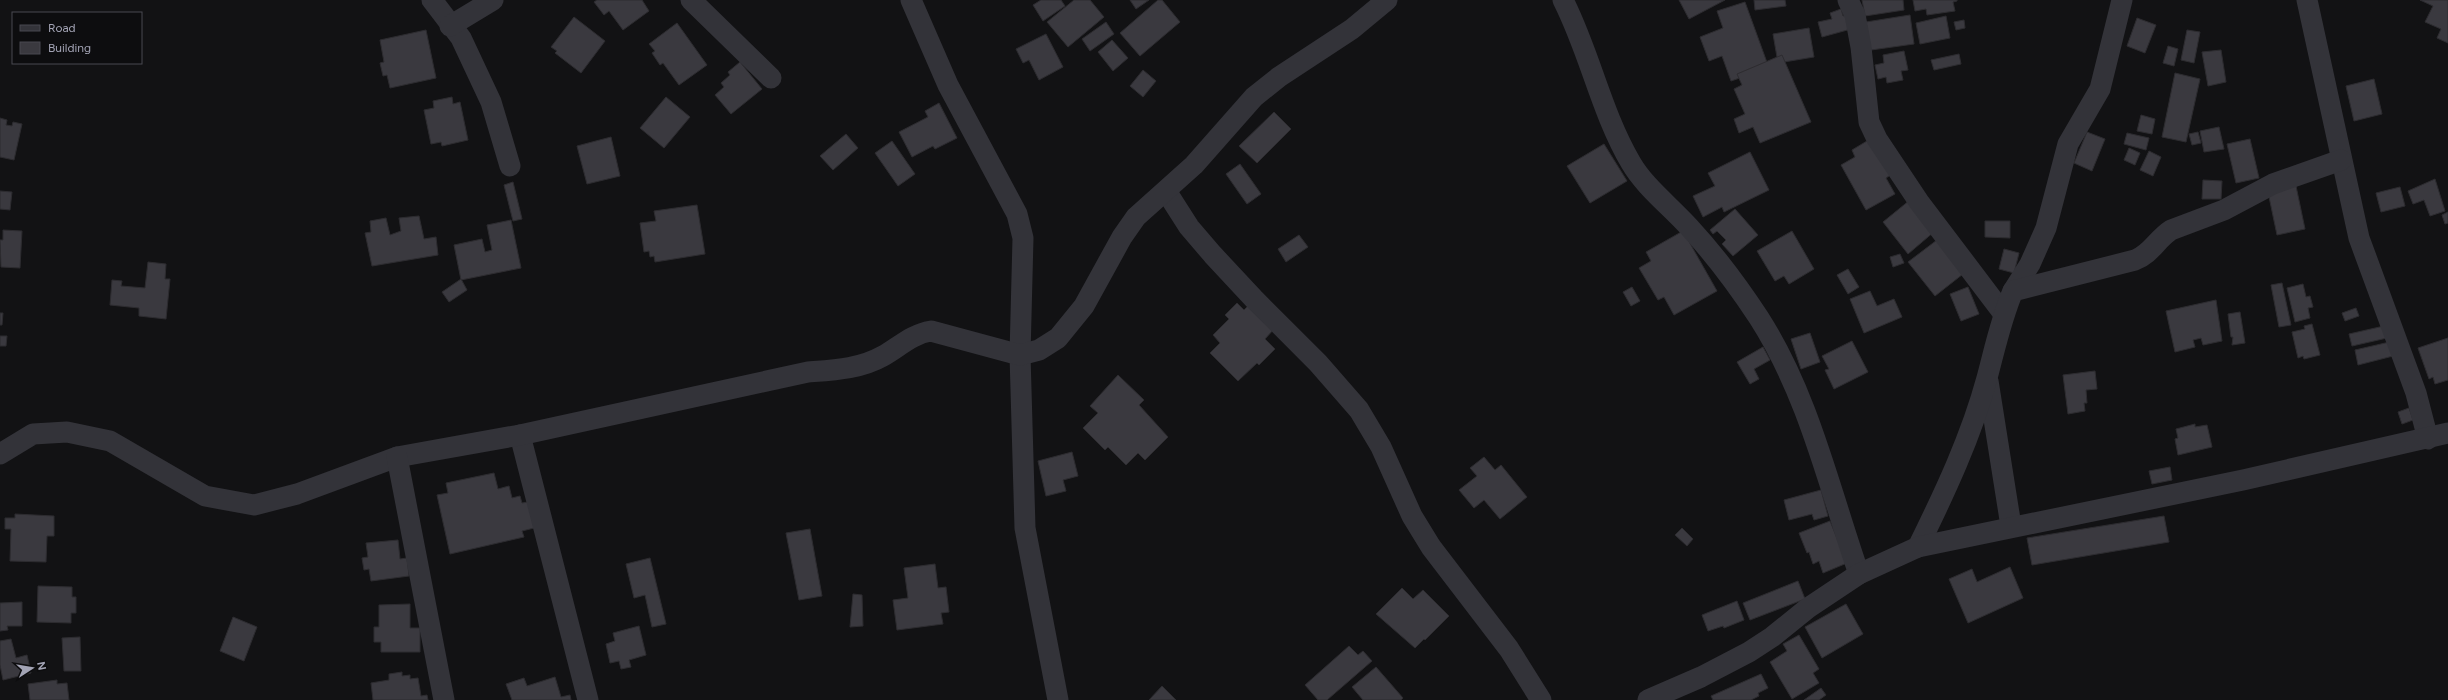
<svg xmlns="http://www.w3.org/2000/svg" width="2448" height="700" font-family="Figtree,sans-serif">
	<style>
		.building { fill: #3a393f; stroke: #2d2c30 }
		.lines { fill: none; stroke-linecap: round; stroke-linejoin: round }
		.street { stroke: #333339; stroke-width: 21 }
	</style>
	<rect width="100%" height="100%" fill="#121214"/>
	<g class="building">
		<polygon points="597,0 642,0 649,11 623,30 609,11 604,15 594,2"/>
		<polygon points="1041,0 1061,0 1065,6 1043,21 1033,5"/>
		<polygon points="1074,0 1090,0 1104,17 1068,47 1047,22"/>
		<polygon points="1130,0 1149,0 1136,9"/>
		<polygon points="1158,0 1162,0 1180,22 1140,56 1120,33"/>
		<polygon points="1679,0 1725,0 1689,19"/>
		<polygon points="1754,0 1785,0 1786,6 1755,10"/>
		<polygon points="1862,0 1903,0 1904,10 1865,16"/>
		<polygon points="1913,0 1957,0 1957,1 1953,2 1955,11 1927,15 1926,9 1915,11"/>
		<polygon points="2420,0 2448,0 2448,43 2437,38 2441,29 2425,22 2433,6"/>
		<polygon points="1745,2 1769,68 1731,81 1722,56 1709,61 1700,37 1723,28 1717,11"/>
		<polygon points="1841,9 1843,16 1847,15 1851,29 1822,37 1818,22 1832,19 1830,13"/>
		<polygon points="1910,15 1914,44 1871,50 1866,22"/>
		<polygon points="1946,16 1950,38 1920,44 1916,23"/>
		<polygon points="574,17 605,41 581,73 555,53 557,51 551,47"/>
		<polygon points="2137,18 2156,25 2145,53 2127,46"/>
		<polygon points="1964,20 1965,28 1956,30 1954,22"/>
		<polygon points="1106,22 1114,34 1090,51 1082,39"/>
		<polygon points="677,23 707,65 679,85 663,63 660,65 652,53 655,51 649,44"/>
		<polygon points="1809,28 1814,57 1778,63 1773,34"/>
		<polygon points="426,30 436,78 390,88 387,75 383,76 380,63 384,62 380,40"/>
		<polygon points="2187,30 2200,32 2194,63 2181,60"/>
		<polygon points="1046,34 1063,67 1039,80 1029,60 1023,63 1016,49"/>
		<polygon points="1112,40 1128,58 1113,71 1098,52"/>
		<polygon points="2168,46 2178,49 2174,66 2163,63"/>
		<polygon points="2221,50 2226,82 2208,86 2202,52"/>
		<polygon points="1904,51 1908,70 1901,71 1903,80 1887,83 1886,77 1878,79 1875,65 1884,63 1883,55"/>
		<polygon points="1959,54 1961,64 1934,70 1931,60"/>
		<polygon points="1782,55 1811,122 1760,143 1753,127 1739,133 1734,119 1745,114 1734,89 1742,85 1737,74"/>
		<polygon points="740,62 762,89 731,114 715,95 724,87 721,83 730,75 728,72"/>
		<polygon points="1143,70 1156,81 1143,97 1130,86"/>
		<polygon points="2175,73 2200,79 2186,142 2162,137"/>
		<polygon points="2374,79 2382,114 2354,121 2346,86"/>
		<polygon points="452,97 453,104 460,102 468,140 442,146 441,142 431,144 424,110 434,108 433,101"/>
		<polygon points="666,97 690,117 664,148 640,128"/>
		<polygon points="939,103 957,138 935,149 933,146 912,157 899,132 928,117 925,111"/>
		<polygon points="1274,112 1291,129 1257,163 1239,146"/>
		<polygon points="2141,115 2155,119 2152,134 2137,131"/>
		<polygon points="0,118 7,120 6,125 12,126 13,122 22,124 14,160 0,157"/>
		<polygon points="2219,127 2224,149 2204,152 2200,131"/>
		<polygon points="2087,132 2105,139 2092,171 2074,163"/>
		<polygon points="2198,132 2201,143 2192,145 2189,134"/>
		<polygon points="2127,133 2149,138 2146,150 2124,144"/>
		<polygon points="846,134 858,148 833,170 820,156"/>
		<polygon points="611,137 620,176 587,184 577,146"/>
		<polygon points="1872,138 1892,174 1886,178 1895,194 1866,210 1841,165 1855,157 1852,150"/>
		<polygon points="2250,139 2259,178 2236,183 2227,144"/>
		<polygon points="892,141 915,174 898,186 875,153"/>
		<polygon points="1604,144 1627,181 1590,203 1567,166"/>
		<polygon points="2129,148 2140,153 2135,165 2124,160"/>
		<polygon points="2149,151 2161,157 2153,176 2140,170"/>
		<polygon points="1750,152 1769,190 1724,212 1722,207 1703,217 1693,196 1715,186 1708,173"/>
		<polygon points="1240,164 1261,194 1247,204 1226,174"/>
		<polygon points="2435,179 2445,211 2430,216 2424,200 2413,204 2408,191"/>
		<polygon points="2203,180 2222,181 2221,199 2202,199"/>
		<polygon points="513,182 522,219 513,221 504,185"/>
		<polygon points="2296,186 2305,229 2277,235 2268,192"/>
		<polygon points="2400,187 2405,206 2381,212 2376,193"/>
		<polygon points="0,191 12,192 10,210 0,209"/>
		<polygon points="1910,200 1935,231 1908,254 1883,222"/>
		<polygon points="697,205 705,254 655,262 654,256 650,257 649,251 644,252 640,223 656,221 654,211"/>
		<polygon points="1735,209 1758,235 1733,256 1722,244 1726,240 1717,231 1713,234 1710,230"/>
		<polygon points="2448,212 2448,223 2445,224 2442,215"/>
		<polygon points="419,216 424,239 436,237 438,255 372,266 365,233 371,232 370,221 386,218 390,235 401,231 399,218"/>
		<polygon points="511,220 521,268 461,280 454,245 482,239 485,252 492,250 487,225"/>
		<polygon points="1985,221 2010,221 2010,238 1985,237"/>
		<polygon points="3,230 22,231 20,268 1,267 0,240 3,240"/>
		<polygon points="1683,231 1717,291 1674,315 1664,297 1658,300 1639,268 1651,261 1646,252"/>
		<polygon points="1792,231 1814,269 1789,284 1784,276 1775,281 1757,251"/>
		<polygon points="1299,235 1308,247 1286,262 1278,249"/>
		<polygon points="1937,240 1963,274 1935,296 1908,262"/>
		<polygon points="2004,249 2019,253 2014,273 1999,269"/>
		<polygon points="1900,254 1904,263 1893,267 1890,257"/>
		<polygon points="148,262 166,264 165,279 170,279 166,319 139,316 139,308 110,305 112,280 122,281 121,286 145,288"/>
		<polygon points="1848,269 1859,287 1848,294 1837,275"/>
		<polygon points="461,279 467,290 449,302 442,292"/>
		<polygon points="2282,283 2291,325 2279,327 2271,285"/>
		<polygon points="2303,284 2306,297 2310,296 2313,307 2308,308 2310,318 2295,322 2287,288"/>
		<polygon points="1632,287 1640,301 1631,306 1623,292"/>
		<polygon points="1968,287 1979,314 1961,321 1950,294"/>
		<polygon points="1870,291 1877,306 1894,299 1902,317 1864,333 1850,299"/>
		<polygon points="2216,300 2222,341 2203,345 2201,338 2193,340 2195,347 2175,352 2166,311"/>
		<polygon points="1237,303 1244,310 1249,305 1274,329 1265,339 1275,349 1259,365 1257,363 1238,381 1210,353 1220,343 1213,335 1229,319 1225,315"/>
		<polygon points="2356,308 2359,316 2345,321 2342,313"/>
		<polygon points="2240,312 2245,343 2232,345 2233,337 2231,337 2228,314"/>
		<polygon points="0,313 3,313 2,325 0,325"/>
		<polygon points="2312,324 2320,355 2304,359 2303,356 2298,358 2292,332 2305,329 2304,326"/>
		<polygon points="2384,326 2387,338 2352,346 2349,334"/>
		<polygon points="1810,333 1820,362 1801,369 1791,339"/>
		<polygon points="0,336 7,336 6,346 0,346"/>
		<polygon points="2448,338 2448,380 2435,384 2433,377 2429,379 2418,348"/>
		<polygon points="1852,341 1868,372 1834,389 1825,370 1829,369 1822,356"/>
		<polygon points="2394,341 2397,355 2358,365 2355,350"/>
		<polygon points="1763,347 1770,360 1754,369 1759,379 1750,384 1737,362"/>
		<polygon points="2095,371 2097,389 2086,390 2087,403 2084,403 2085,411 2068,414 2063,375"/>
		<polygon points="1118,375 1144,400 1139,405 1168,437 1145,460 1138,453 1126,465 1108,447 1105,450 1083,428 1098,413 1090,406"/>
		<polygon points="2409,408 2413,420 2402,424 2398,412"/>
		<polygon points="2195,424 2195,427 2207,425 2212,447 2178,455 2175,439 2178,438 2176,429"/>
		<polygon points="1072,452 1078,476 1063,480 1066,491 1046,496 1038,461"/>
		<polygon points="1484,457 1495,470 1501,465 1527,497 1500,519 1484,500 1474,508 1459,490 1477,476 1470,468"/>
		<polygon points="2170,467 2172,480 2152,484 2149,471"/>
		<polygon points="494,473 498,489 509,486 512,498 520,496 522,503 528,502 534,528 522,531 524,537 450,554 437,495 448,493 446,483"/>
		<polygon points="1821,490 1828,516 1814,520 1812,514 1789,520 1784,500"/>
		<polygon points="15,514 54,516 54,536 47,536 46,562 10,561 11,529 5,529 5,518 15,518"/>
		<polygon points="2164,516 2169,542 2032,565 2027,538"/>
		<polygon points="1830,521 1847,563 1823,573 1819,561 1813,564 1809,552 1807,553 1799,533"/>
		<polygon points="1682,528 1693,539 1687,546 1675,535"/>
		<polygon points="810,529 822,596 799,600 786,533"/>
		<polygon points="398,540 400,559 407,558 409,576 371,581 369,569 364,570 362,558 368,557 366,543"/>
		<polygon points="650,558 666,624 652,627 645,595 634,598 626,564"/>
		<polygon points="935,564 938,588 946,587 949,612 941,613 943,624 897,630 893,600 908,598 904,568"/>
		<polygon points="2010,567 2023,598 1968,623 1949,579 1972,569 1977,582"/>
		<polygon points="1798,581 1805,599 1750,620 1743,603"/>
		<polygon points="38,586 72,587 72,597 76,597 76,613 71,613 71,623 37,622"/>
		<polygon points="1402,588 1413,599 1423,590 1449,616 1425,640 1424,639 1415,648 1376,614"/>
		<polygon points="853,594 862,595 863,626 850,627"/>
		<polygon points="1737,601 1744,620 1724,628 1723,626 1708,631 1702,615"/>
		<polygon points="22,602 22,626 7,626 8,630 0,631 0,603"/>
		<polygon points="410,604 410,628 420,628 420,652 381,652 381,642 374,642 374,627 379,627 379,605"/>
		<polygon points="1846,604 1863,634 1822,658 1805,627"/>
		<polygon points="233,617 257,627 244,661 220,651"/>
		<polygon points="639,626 646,655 629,660 631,667 621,669 619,661 610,663 606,644 615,641 613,633"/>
		<polygon points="1799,635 1819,669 1813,673 1819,683 1792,699 1770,662 1787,651 1783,644"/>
		<polygon points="80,637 81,671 64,671 62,638"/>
		<polygon points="11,639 16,658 27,655 31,673 3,680 0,665 0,641"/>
		<polygon points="1349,646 1358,655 1363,651 1372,661 1327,700 1318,700 1305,685"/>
		<polygon points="1376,667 1403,698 1401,700 1363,700 1352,687"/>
		<polygon points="402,672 402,676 410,675 410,679 418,678 421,696 427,695 428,700 373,700 371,683 389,680 389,674"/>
		<polygon points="1761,674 1768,688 1758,693 1759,696 1751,700 1713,700 1711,696"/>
		<polygon points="555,677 561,697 570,695 571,700 512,700 506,684 524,678 527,686"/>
		<polygon points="57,680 57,684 67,683 69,700 30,700 28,684"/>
		<polygon points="1162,686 1176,700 1149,700"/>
		<polygon points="1821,688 1826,695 1819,700 1804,700"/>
	</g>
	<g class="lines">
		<g class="street">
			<polyline points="432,0 461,38 491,102 510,166"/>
			<polyline points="691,0 771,78"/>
			<polyline points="911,0 948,85 1017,214 1023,238 1020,355 1025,528 1058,700"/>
			<path d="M1563,0c27,53 38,112 68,163 14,24 39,43 58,64 25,27 49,59 70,91 50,78 70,170 100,256"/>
			<polyline points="1848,0 1855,15 1861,47 1869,122 1877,139 1919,202 2003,313"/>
			<polyline points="2307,0 2359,238 2416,393 2428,439"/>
			<polyline points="450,26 493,0"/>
			<polyline points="1166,191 1189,227 1213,255 1254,299 1318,363 1359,410 1381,447 1412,516 1431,547 1509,649 1541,700"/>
			<polyline points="2013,291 2030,264 2046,228 2068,144 2100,89 2122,0"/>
			<polyline points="1988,381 2011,526"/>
			<polyline points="520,435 588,700"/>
			<path d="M0,454l33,-20 34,-2 43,9 95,55 49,9 43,-11 100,-37 123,-22 288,-63c26,-2 52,-3 75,-16 16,-9 29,-22 48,-25l89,24 19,-5 19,-12 26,-32 38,-69 14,-20 58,-52 60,-68 25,-20 73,-48 35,-29"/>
			<polyline points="397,457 444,700"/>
			<path d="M1918,547c27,-55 53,-110 69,-169 8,-30 14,-59 26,-87l122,-31c16,-6 22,-21 36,-30l53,-20 49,-26 68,-24"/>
			<polyline points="1648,700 1701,677 1749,652 1772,637 1808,608 1859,574 1918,547 2243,480 2448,433"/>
		</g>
	</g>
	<rect x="12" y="12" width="130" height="52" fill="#0d0d0f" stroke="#494951"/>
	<rect x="20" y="25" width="20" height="6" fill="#333339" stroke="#494951"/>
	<text x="48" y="32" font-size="12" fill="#a3a4b5">Road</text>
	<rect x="20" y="42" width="20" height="12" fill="#3a393f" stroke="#494951"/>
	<text x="48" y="52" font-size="12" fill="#a3a4b5">Building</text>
	<g transform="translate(32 668) rotate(78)" stroke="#0d0d0f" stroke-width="3" paint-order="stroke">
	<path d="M0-3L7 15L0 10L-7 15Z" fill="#a3a4b5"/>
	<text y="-6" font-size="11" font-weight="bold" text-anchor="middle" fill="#a3a4b5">N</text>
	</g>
</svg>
